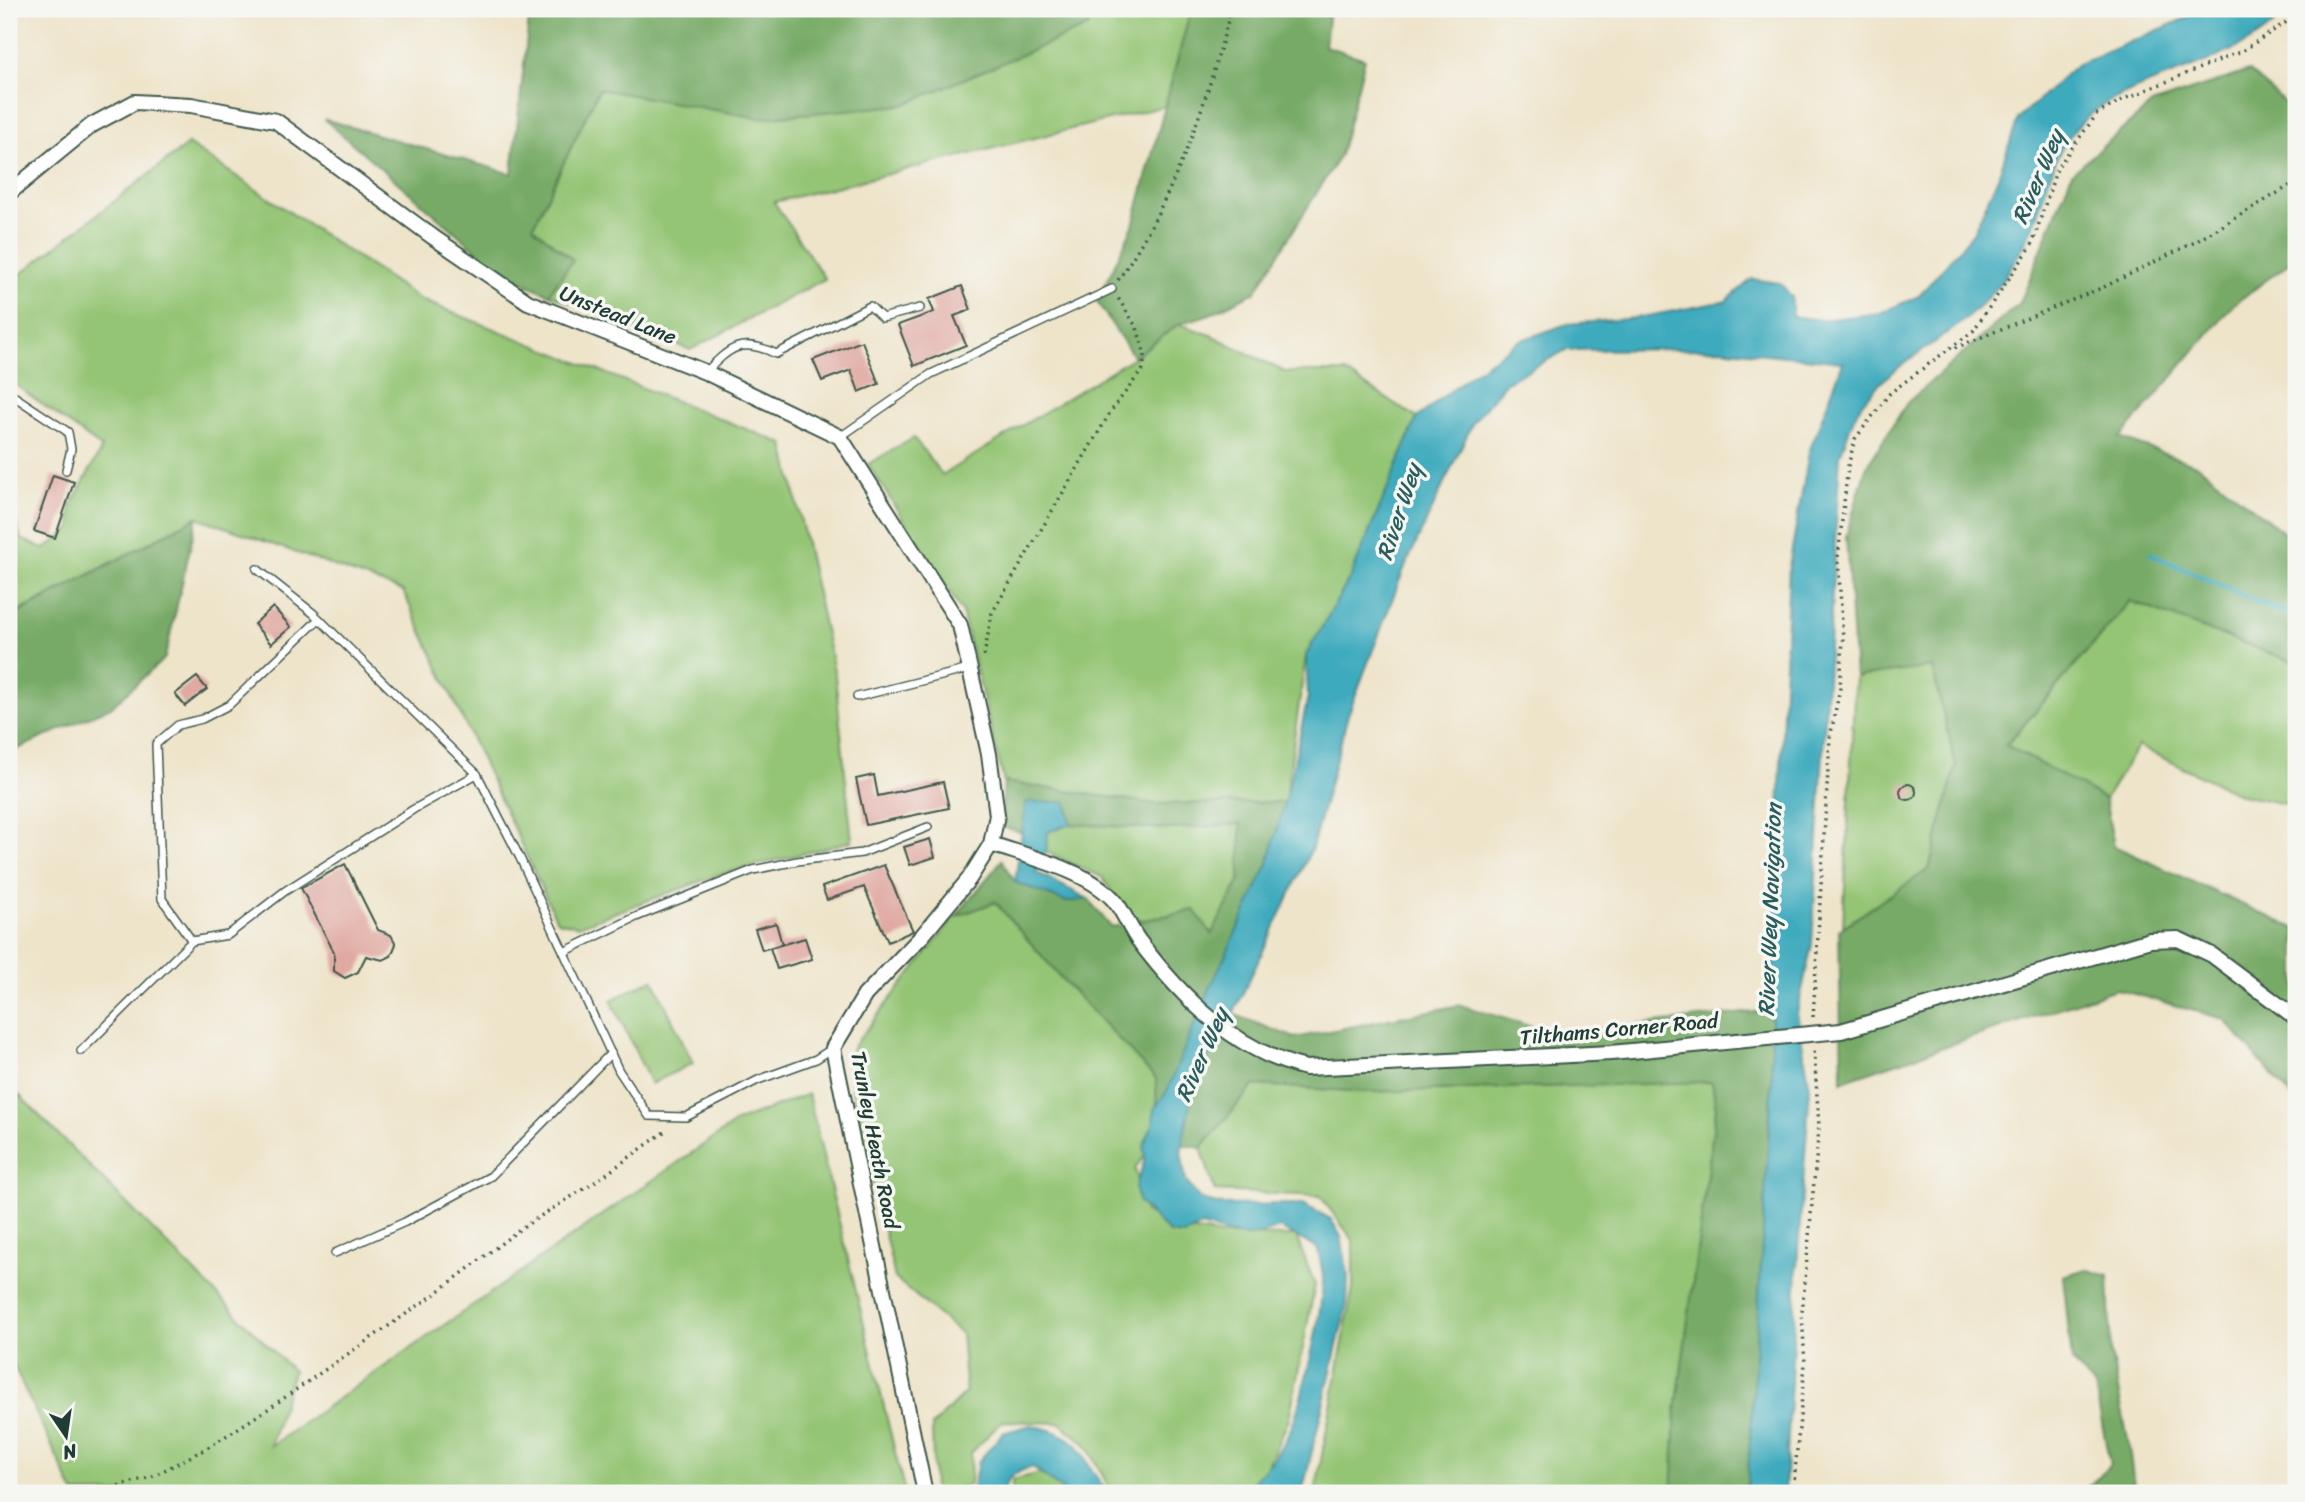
<svg xmlns="http://www.w3.org/2000/svg" width="2305" height="1502" font-family="Sriracha,sans-serif">
	<style>
		.green { fill: #94c575; stroke: #5a8154; stroke-width: 2 }
		.forest { fill: #7a6; stroke: #4b744d; stroke-width: 2 }
		.water { fill: #3eaabd; stroke: #2e7478; stroke-width: 2 }
		.lines { fill: none; stroke-linecap: round; stroke-linejoin: round }
		.stream { stroke: #3eaabd; stroke-width: 5 }
		.building { fill: #e0a9a1 }
		.service-casing { stroke: #3e564a; stroke-width: 10 }
		.minor-casing { stroke: #3e564a; stroke-width: 18 }
		.path { stroke: #3e564a; stroke-width: 3.5; stroke-dasharray: 2 5; stroke-linecap: butt }
		.service { stroke: #fff; stroke-width: 7 }
		.minor { stroke: #fff; stroke-width: 14 }
		.labels { text-anchor: middle; dominant-baseline: central; stroke-width: 7; stroke-linejoin: round; paint-order: stroke }
		.street-label { font-size: 21px; fill: #1f3d34; stroke: #f6f6f2 }
		.water-label { font-size: 23px; font-style: italic; fill: #285e5d; stroke: #f6f6f2 }
	</style>
	<rect width="100%" height="100%" fill="#f6f6f2"/>
	<filter id="ink" filterUnits="userSpaceOnUse"><feTurbulence type="fractalNoise" baseFrequency=".0143" numOctaves="2"/><feDisplacementMap in="SourceGraphic" scale="14" xChannelSelector="R" yChannelSelector="G"/><feConvolveMatrix kernelMatrix="1 2 1 2 8 2 1 2 1" color-interpolation-filters="sRGB"/></filter>
	<filter id="wash" filterUnits="userSpaceOnUse"><feTurbulence type="fractalNoise" baseFrequency=".00686" numOctaves="4" result="noise"/><feDisplacementMap in="SourceGraphic" scale="28" xChannelSelector="R" yChannelSelector="G"/><feGaussianBlur stdDeviation="1.57" result="paint"/><feColorMatrix in="noise" values="0 0 0 0 0 0 0 0 0 0 0 0 0 0 0 0 0 1.4 0 .05"/><feComposite in="paint" operator="in"/></filter>
	<g filter="url(#wash)">
		<rect width="100%" height="100%" fill="#eee4ca"/>
		<g class="green">
			<polygon points="1087,9 1191,9 1165,106 774,202 825,279 690,350 549,294 573,260 533,227 599,89 759,118 1088,26"/>
			<polygon points="188,144 421,300 784,444 835,675 852,841 718,875 578,926 557,921 403,591 197,517 9,617 9,500 21,539 45,549 71,529 71,505 102,448 9,380 9,283"/>
			<polygon points="1179,324 1211,335 1285,372 1345,372 1417,418 1351,576 1306,655 1285,802 1156,804 1004,782 962,612 868,464 914,438 942,475 1134,357"/>
			<polygon points="2130,601 2296,663 2296,806 2241,795 2138,746 2105,799 2006,746"/>
			<polygon points="1932,667 1956,765 1929,869 1843,927 1855,677"/>
			<polygon points="1071,824 1169,829 1242,824 1240,880 1212,934 1193,910 1145,920 1128,917 1102,877 1046,852 1048,832"/>
			<polygon points="995,902 1062,979 1157,1079 1157,1140 1135,1168 1145,1212 1175,1228 1223,1235 1296,1236 1315,1285 1289,1419 1260,1482 1236,1493 1112,1493 1086,1444 1060,1423 1002,1421 971,1453 970,1485 934,1493 932,1426 966,1392 961,1334 895,1278 852,1092 852,1048 955,917"/>
			<polygon points="653,979 693,1063 651,1084 611,1000"/>
			<polygon points="1712,1081 1716,1108 1676,1411 1673,1493 1315,1493 1353,1288 1353,1240 1320,1196 1215,1191 1201,1148 1254,1085 1367,1092"/>
			<polygon points="9,1085 293,1371 270,1446 738,1121 808,1094 905,1493 74,1493 9,1356"/>
			<polygon points="1052,1470 1071,1493 1012,1493 1012,1480"/>
		</g>
		<g class="forest">
			<polygon points="530,9 1087,9 1089,26 903,105 759,118 599,89 533,227 573,260 549,294 506,276 324,119 512,174"/>
			<polygon points="1191,9 1329,9 1325,46 1365,59 1340,155 1255,292 1210,314 1179,324 1134,357 1097,302 1133,226"/>
			<polygon points="2249,71 2296,113 2296,258 2233,305 2120,438 2199,466 2296,542 2296,663 2130,601 2006,745 2105,799 2114,846 2296,929 2296,1102 2224,1019 2116,989 1842,1081 1839,930 1929,869 1956,765 1932,667 1855,677 1846,536 1866,468 1907,403 2020,303 2072,173 2152,104"/>
			<polygon points="197,517 165,658 111,707 9,753 9,618"/>
			<polygon points="1004,782 1156,804 1285,802 1268,864 1234,937 1199,1032 1233,1014 1295,1038 1460,1005 1556,1034 1771,1010 1772,1080 1747,1493 1672,1493 1676,1411 1716,1108 1712,1082 1367,1092 1254,1085 1201,1148 1157,1140 1156,1079 1062,979 995,902 955,917 1002,860 1015,882 1067,902 1088,899 1111,927 1194,910 1212,934 1240,880 1241,824 1169,829 1071,824 1066,802 1026,802 1022,833 1001,826"/>
			<polygon points="2086,1269 2108,1276 2111,1354 2128,1440 2135,1493 2085,1493 2085,1490 2110,1465 2095,1387 2072,1361 2063,1276"/>
		</g>
		<g class="water">
			<path d="M2201,9h85c-26,47 -145,68 -190,101 -49,37 -45,79 -69,129 -9,18 -24,42 -38,57 -36,42 -91,62 -126,106 -11,14 -16,37 -23,53l-28,489 -15,69 13,75 -12,163 -13,242h-38l25,-413 -1,-70 18,-444 20,-114 34,-90 -124,-13 -153,1 -60,32 -33,40 -69,147 -56,146 -36,133 -79,166 -24,42 -18,42 -10,54 5,29 14,18 20,6 82,-1 29,15 10,18 7,37 -1,30 -45,189h-60c17,-17 33,-33 44,-54 15,-27 36,-127 37,-159 0,-11 -3,-21 -6,-32l-37,-20c-40,14 -41,7 -79,-2l-17,9 -15,-2 -31,-32 -3,-14 10,-28 -1,-15 9,-19 1,-16 13,-18 37,-90 64,-137 23,-87 17,-81 -2,-41 45,-79 66,-158 49,-40 53,-37 48,-17 70,-6 89,-17 26,-22 28,4 12,14v19l30,4 58,-7 39,-17 54,-63 25,-56 20,-58 58,-54 115,-49z"/>
			<polygon points="1026,802 1066,802 1071,824 1048,832 1046,852 1036,872 1088,899 1067,902 1015,882"/>
			<path d="M1031,1425c65,15 42,30 78,68h-43l-33,-26c-15,4 -28,9 -29,26h-32l6,-31 25,-29z"/>
		</g>
		<g class="lines">
			<polyline class="stream" points="2151,554 2269,607 2296,615"/>
		</g>
		<g id="blocks">
			<g class="building">
				<polygon points="962,286 971,310 954,316 966,345 914,366 898,325 934,312 929,299"/>
				<polygon points="862,341 879,384 859,392 851,370 822,381 813,360"/>
				<polygon points="53,475 74,482 55,538 34,531"/>
				<polygon points="273,607 291,627 271,644 254,624"/>
				<polygon points="197,677 207,689 185,706 175,694"/>
				<polygon points="874,775 878,796 943,782 949,808 866,825 856,779"/>
				<circle cx="1908" cy="792" r="8"/>
				<polygon points="930,839 935,857 910,865 904,847"/>
				<polygon points="345,864 378,930 391,935 396,944 391,956 383,960 366,956 358,972 345,978 334,971 334,952 301,888"/>
				<polygon points="884,865 913,931 888,942 864,887 827,900 822,887"/>
				<polygon points="776,923 782,944 762,950 755,929"/>
				<polygon points="805,938 812,959 777,969 770,948"/>
			</g>
		</g>
	</g>
	<g filter="url(#ink)">
		<use href="#blocks" fill-opacity="0" stroke="#3e564a" stroke-width="2"/>
		<g class="lines">
			<defs>
				<g id="service">
					<path d="M706,372c24,-25 36,-35 70,-18l94,-48 12,12 38,-10"/>
					<polyline points="9,393 68,432 71,449 66,470"/>
					<polyline points="840,437 931,374 1112,289"/>
					<polyline points="257,569 313,613 477,774"/>
					<polyline points="319,619 229,705 202,719 178,725 156,744 162,899 192,941 228,935 285,891 414,809 477,774 520,858 619,1071 649,1116 686,1117 758,1080 816,1059 833,1048"/>
					<polyline points="857,697 969,669"/>
					<polyline points="564,952 636,917 753,870 797,861 862,853 928,827"/>
					<polyline points="81,1051 192,941"/>
					<polyline points="335,1253 405,1222 491,1176 611,1053"/>
				</g>
				<g id="minor">
					<polyline points="9,193 92,125 135,102 191,105 276,121 433,237 528,302 705,372 840,437 960,625 989,754 997,815 991,844 969,879 922,936 865,995 833,1048 925,1493"/>
					<path d="M991,844c38,13 95,26 122,55 11,12 16,29 26,42 43,57 96,110 167,127l305,-15 230,-22 309,-91 28,-1 34,16 84,63"/>
				</g>
			</defs>
			<use href="#service" class="service-casing"/>
			<use href="#minor" class="minor-casing"/>
			<g class="path">
				<path d="M1118,280c56,-81 89,-177 113,-271"/>
				<polyline points="1955,348 2104,287 2195,242 2291,185 2296,178"/>
				<polyline points="984,656 992,613 1111,411 1143,369 1145,355 1137,328 1118,298"/>
				<polyline points="1813,1017 1830,738 1840,688 1843,639 1838,557 1848,466 1855,439 1890,393 1973,331 2032,245 2057,168 2097,114 2124,99 2242,51 2285,23 2296,10"/>
				<polyline points="91,1493 151,1477 207,1448 268,1409 435,1294 520,1229 598,1180 667,1130"/>
				<polyline points="1793,1493 1805,1364 1802,1313 1819,1127 1814,1049"/>
			</g>
			<use href="#service" class="service"/>
			<use href="#minor" class="minor"/>
		</g>
	</g>
	<g class="labels">
		<g class="street-label">
			<text transform="translate(618 315) rotate(22)">Unstead Lane</text>
			<text transform="translate(1619 1029) rotate(-5)">Tilthams Corner Road</text>
			<text transform="translate(875 1140) rotate(79)">Trunley Heath Road</text>
		</g>
		<g class="water-label">
			<text transform="translate(2038 177) rotate(-67)">River Wey</text>
			<text transform="translate(1399 512) rotate(-72)">River Wey</text>
			<text transform="translate(1770 910) rotate(-88)">River Wey Navigation</text>
			<text transform="translate(1202 1055) rotate(-66)">River Wey</text>
		</g>
	</g>
	<rect width="2305" height="1502" fill="none" stroke="#f6f6f2" stroke-width="35"/>
	<g transform="translate(66 1436) rotate(167)" stroke="#f6f6f2" stroke-width="5" paint-order="stroke">
	<path d="M0-5L12 26L0 18L-12 26Z" fill="#1f3d34"/>
	<text y="-10" font-size="19" font-weight="bold" text-anchor="middle" fill="#1f3d34">N</text>
	</g>
</svg>
